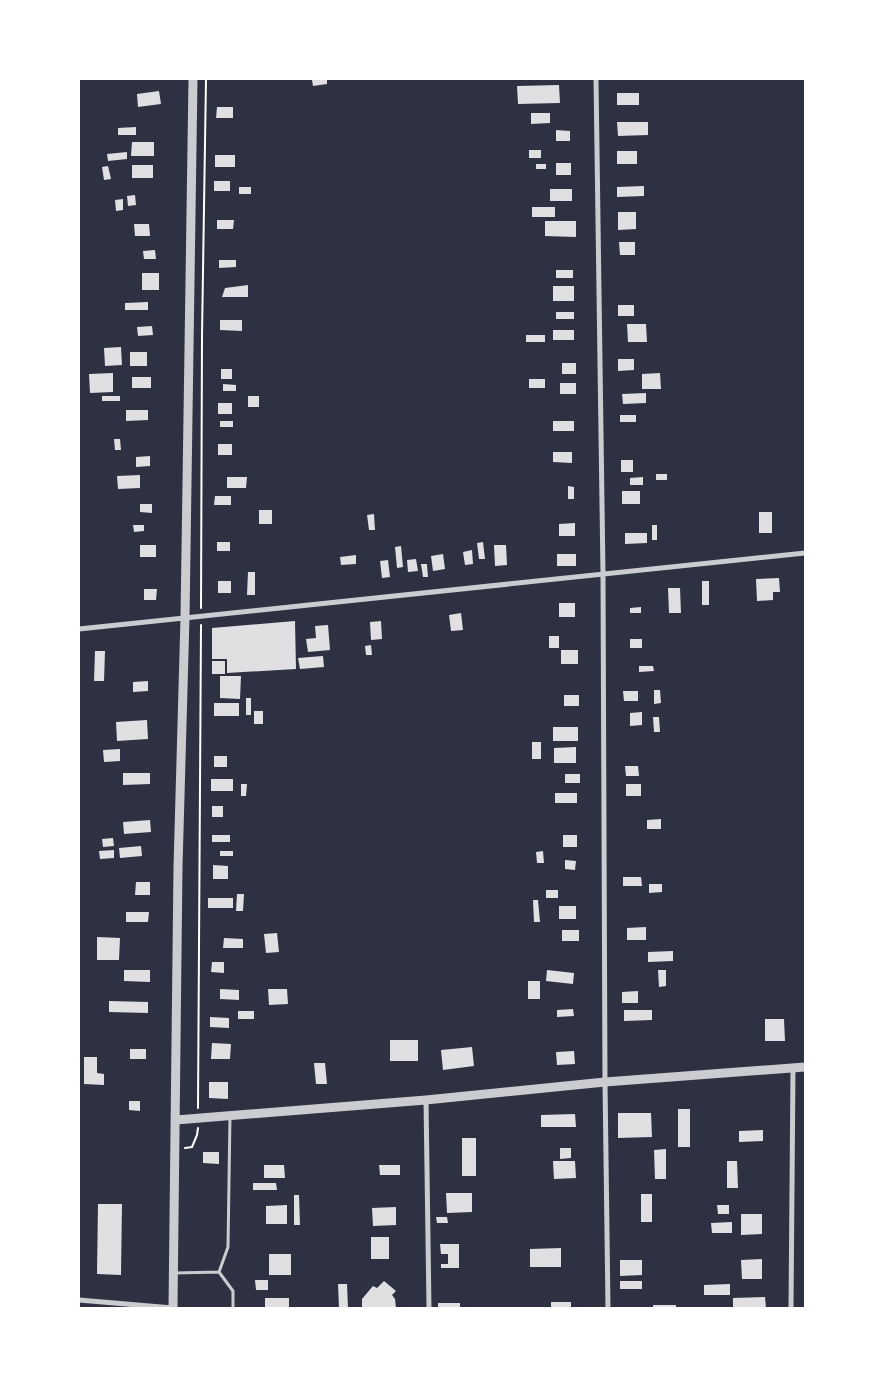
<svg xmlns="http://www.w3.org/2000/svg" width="884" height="1387" font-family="'Work Sans',sans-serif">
  <rect width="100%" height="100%" fill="#2d3142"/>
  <path fill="#e0e0e3" d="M327,79V84L313,86L312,80Z
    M559,85L560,103L518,104L517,86Z
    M159,91L161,104L138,107L137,94Z
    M617,93H639V105H617Z
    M217,107H233V118H216Z
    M531,113H550V123L531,124Z
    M617,122H648V135L618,136Z
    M136,127V135H118V128Z
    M556,130L570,131V141H556Z
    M132,142H154V156H131Z
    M529,150H541V158H529Z
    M617,151H637V164H617Z
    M127,152V159L108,161L107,154Z
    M215,155H235V167H215Z
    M556,163H571V175H556Z
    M536,164H546V169H536Z
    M132,165H153V178H132Z
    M108,166L111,179L104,180L102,167Z
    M214,181H230V191H214Z
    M644,186V196L617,197V187Z
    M239,187H251V194H239Z
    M550,189H572V201H550Z
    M135,195L136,205L128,206L127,196Z
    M123,199V210L116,211L115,200Z
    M532,207H555V217H532Z
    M618,212H636V229L618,230Z
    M217,220H234L233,229H217Z
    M545,221H576V237L545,236Z
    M134,224H149L150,236H135Z
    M619,242H635V255H620Z
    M155,250L156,259H144L143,251Z
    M219,260H236V267L219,268Z
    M556,270H573V278H556Z
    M142,273H159V290H142Z
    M248,285V297H222L225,288Z
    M553,286H574V301H553Z
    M148,302V310H125V303Z
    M618,305H634V316H618Z
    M556,312H574V319H556Z
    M220,320H242V331L220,330Z
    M627,324H646L647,342H628Z
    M152,326L153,335L138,336L137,327Z
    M553,330H574V340H553Z
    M526,335H545V342H526Z
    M121,347L122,365L105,366L104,348Z
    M130,352H147V366H130Z
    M618,359H634V370L618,371Z
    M562,363H576V374H562Z
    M221,369H232V379H221Z
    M113,373V392L90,393L89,374Z
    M660,373L661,389H642V374Z
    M132,377H151V388H132Z
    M529,379H545V388H529Z
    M560,383H576V394H560Z
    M223,384L236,385V391H223Z
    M646,393V403L623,404L622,394Z
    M102,396H120V401H102Z
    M248,396H259V407H248Z
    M218,403H232V414H218Z
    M126,410H148V420L126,421Z
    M620,415H636V422H620Z
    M220,421H233V427H220Z
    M553,421H574V431H553Z
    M114,439H120L121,450H115Z
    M218,444H232V455H218Z
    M553,452H572V463L553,462Z
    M150,456V466L136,467V457Z
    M621,460H633V472H621Z
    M656,474H667V480H656Z
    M140,475V488L118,489L117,476Z
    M227,477H247L246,488H227Z
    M643,477V485H630V478Z
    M568,486L574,487V499H568Z
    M622,491H640V504H622Z
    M215,496H231V505H214Z
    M140,504H152V513L140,512Z
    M259,510H272V524H259Z
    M759,512H772V533H759Z
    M374,514L375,530H369L367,515Z
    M575,523V536H559V524Z
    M133,525H144V531L134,532Z
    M652,525H657V540H652Z
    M625,533H647V543L625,544Z
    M217,542H230V551H217Z
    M483,542L485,559H479L477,543Z
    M140,545H156V557H140Z
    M494,545H506L507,565L495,566Z
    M401,546L403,567L397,568L395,547Z
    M472,550L473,564L465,565L463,552Z
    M443,554L445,569L433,571L431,556Z
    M557,554H576V566H557Z
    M356,555V564L341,565L340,557Z
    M416,559L418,571L408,572L407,560Z
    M388,560L390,577L382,578L380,561Z
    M421,564H427L428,577H423Z
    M248,572H255V595H247Z
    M779,578L780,592H773V600L757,601L756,579Z
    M218,581H231V593H218Z
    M702,581H709V605H702Z
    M668,588H680L681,613H669Z
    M144,589H157L156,600H144Z
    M559,603H575V617H559Z
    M641,607V613H630V608Z
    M461,613L463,630L451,631L449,615Z
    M295,621L296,669L227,673V659H212V628Z
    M381,621L382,639L371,640L370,622Z
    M328,625L330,650L308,652L306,639L316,638L315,626Z
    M549,636H559V648H549Z
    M630,639H642V648H630Z
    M371,645L372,655H366L365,646Z
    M561,650H578V664H561Z
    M95,651H105L104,681H94Z
    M323,656L324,667L300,669L298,658Z
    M212,661H225V674H212Z
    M639,666H653L654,671L639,672Z
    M220,676H241L240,699L220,698Z
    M148,681V691L133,692V682Z
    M654,690H660L661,703L654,704Z
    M623,691H638V701H624Z
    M564,695H579V706H564Z
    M246,698H251V715H246Z
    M214,703H239V716H214Z
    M254,711H263V724H254Z
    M642,712V725L630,726V713Z
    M653,717H659L660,732H654Z
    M147,720L148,739L117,741L116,722Z
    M553,727H578V741H553Z
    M532,742H541V759H532Z
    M576,747V763H554V748Z
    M120,749V761L104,762L103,750Z
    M214,756H227V767H214Z
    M625,766H638L639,776H626Z
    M123,773H150V784L123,785Z
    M565,774H580V783H565Z
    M211,779H233V791H211Z
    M241,784H247L246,796H241Z
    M626,784H641V796H626Z
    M555,793H577V803H555Z
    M212,806H223V817H212Z
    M661,819V829H647V820Z
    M150,820L151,832L124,834L123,822Z
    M212,835H230V842H212Z
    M563,835H577V847H563Z
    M113,838L114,846L103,847L102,839Z
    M141,846L142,856L120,858L119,848Z
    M114,850V858L100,859L99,851Z
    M220,851H233V856H220Z
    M543,851L544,863H537L536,852Z
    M565,860L576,861L575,870L565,869Z
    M213,865L228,866V879H213Z
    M623,877H641L642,886H623Z
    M136,882H150V895H135Z
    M649,884H662V892L649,893Z
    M546,890H558V898H546Z
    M237,894H244L243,911H236Z
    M208,898H233V908H208Z
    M533,900H538L540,922H534Z
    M559,906H576V919H559Z
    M126,912H149L148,922H126Z
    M646,927V940H627V928Z
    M562,930H579V941H562Z
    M277,933L279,952L266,953L264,934Z
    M97,937L120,938L119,960H97Z
    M224,938L243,939V948H223Z
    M673,951V961L648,962V952Z
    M212,962H224V973L211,972Z
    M124,970H150V982L124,981Z
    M547,970L574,973L573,984L546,981Z
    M658,970H666V986L659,987Z
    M528,981H540V999H528Z
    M220,989L239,990V1000L220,999Z
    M268,989H287L288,1004L269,1005Z
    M638,991V1003H622V992Z
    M109,1001L148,1002V1013L109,1012Z
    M573,1009L574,1016L557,1017V1010Z
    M624,1010H652V1020L624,1021Z
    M238,1011H254V1019H238Z
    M210,1017L229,1018V1028L210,1027Z
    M765,1019H784L785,1041H765Z
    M390,1040H418V1061H390Z
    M212,1043L231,1044L230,1059H211Z
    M472,1047L474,1066L443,1070L441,1050Z
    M130,1049H146V1059H130Z
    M574,1051L575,1064L557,1065L556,1052Z
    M84,1057H97V1073L104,1074V1085L84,1084Z
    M314,1063H325L327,1084H316Z
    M209,1082H228V1099L209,1098Z
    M129,1101H140V1111L129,1110Z
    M678,1109H690V1147H678Z
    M618,1113H651L652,1137L618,1138Z
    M575,1114L576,1127H541V1115Z
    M763,1130V1141L739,1142V1131Z
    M462,1138H476V1176H462Z
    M560,1148H571V1158L560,1159Z
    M666,1149V1179H655L654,1150Z
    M203,1152H219V1164L203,1163Z
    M553,1161H575L576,1178L554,1179Z
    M727,1161H737L738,1188H727Z
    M264,1165H284L285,1178H264Z
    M379,1165H400V1175H380Z
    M253,1183H276L277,1190H253Z
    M446,1193H472V1212L447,1213Z
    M641,1194H652V1222H641Z
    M294,1195H299L300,1225H294Z
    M98,1204H122L121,1275L97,1274Z
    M287,1205V1224H266V1206Z
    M717,1205H729V1214H718Z
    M396,1207V1225L373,1226L372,1208Z
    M741,1214H762V1234L741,1235Z
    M436,1217H447L448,1223H437Z
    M732,1222V1233H712L711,1223Z
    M371,1237H389V1259H371Z
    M440,1244H459V1268H441V1264H448V1254H441Z
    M561,1248V1267H530V1249Z
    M269,1254H291V1275H269Z
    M762,1259V1279H742L741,1260Z
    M620,1260H642V1275L620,1276Z
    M255,1280H268V1290H256Z
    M384,1281L396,1291L392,1295L395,1299L396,1308H362V1299L373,1286L377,1288Z
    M620,1281H642V1289H620Z
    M338,1284H347L348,1308H339Z
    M730,1284V1295H704V1285Z
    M765,1297L766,1308H733V1298Z
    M265,1298H289V1308H265Z
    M551,1302H571V1308H551Z
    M438,1303H460V1308H438Z
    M653,1305H676V1308H653Z"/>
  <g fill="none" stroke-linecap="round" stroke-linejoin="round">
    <path stroke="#fff" stroke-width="2" d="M201,608L202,336L206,79
      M198,1108L201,625
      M185,1148L192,1147L197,1135L198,1128"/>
    <path stroke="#caccd0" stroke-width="3" d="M230,1116L228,1247L219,1272L233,1291V1308
      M175,1273L219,1272"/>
    <path stroke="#caccd0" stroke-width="5" d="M596,79L603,574L605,1082L608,1308
      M79,629L805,553
      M426,1100L429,1308
      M79,1300L173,1308
      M791,1308L793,1068"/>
    <path stroke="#caccd0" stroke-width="9" d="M176,1120L426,1100L605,1082L805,1067
      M173,1308L178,867L185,618L193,79"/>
  </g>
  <rect width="884" height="1387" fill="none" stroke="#ffffff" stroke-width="160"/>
</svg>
